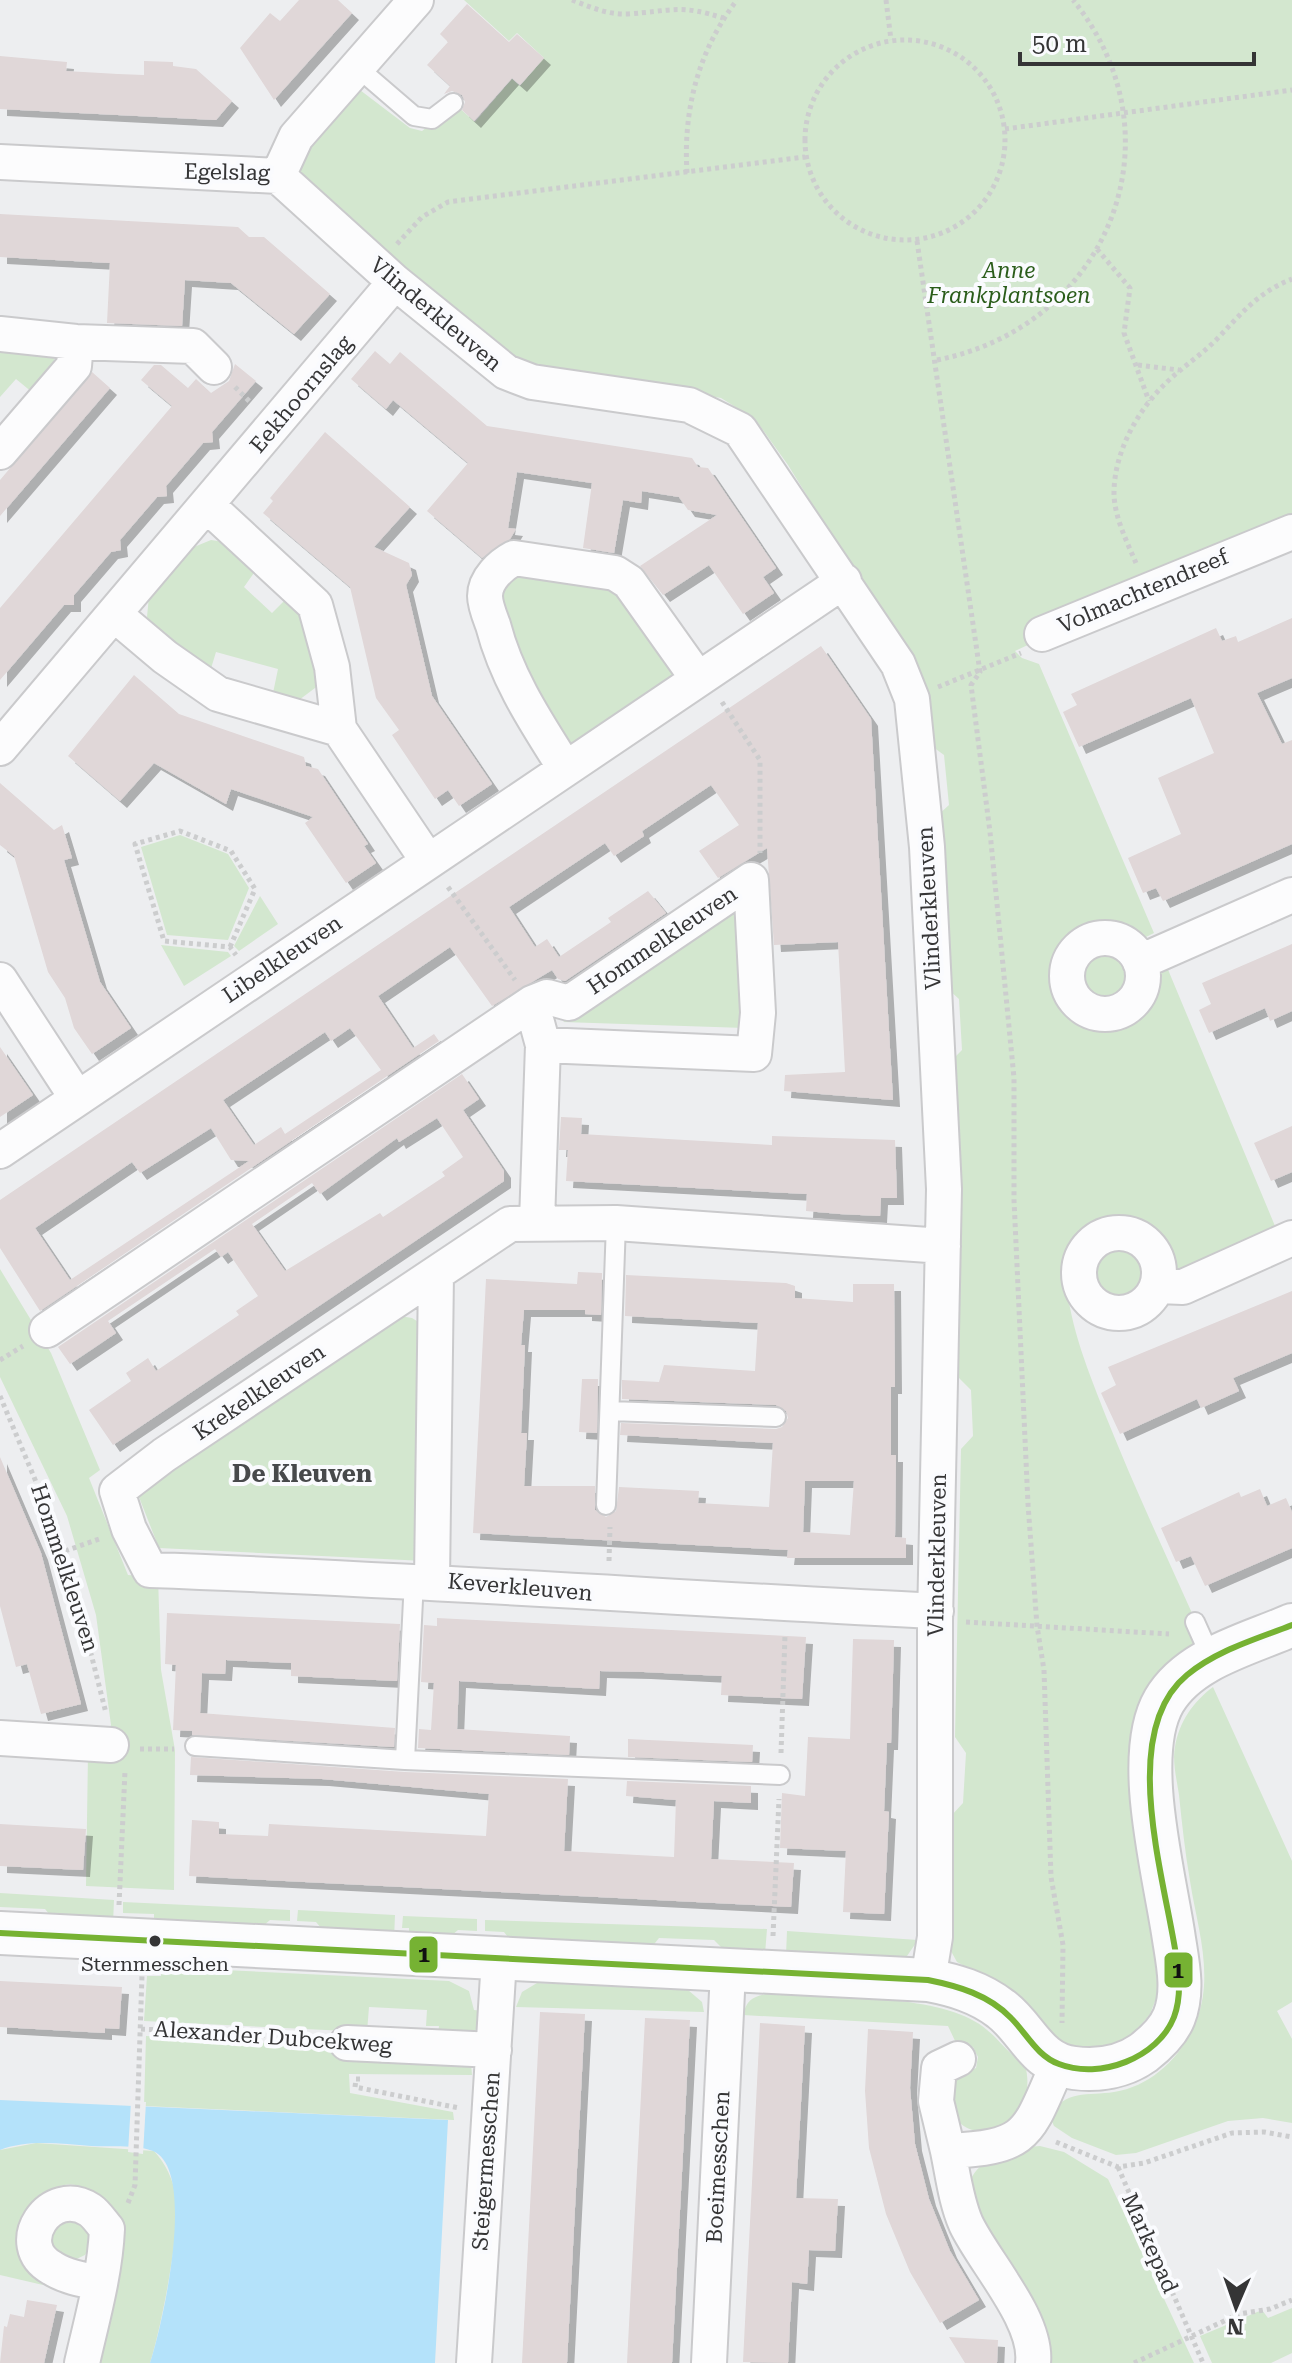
<svg xmlns="http://www.w3.org/2000/svg" width="1292" height="2363" font-family="'Roboto Serif',serif">
  <defs>
    <filter id="shadow"><feDropShadow dx="7" dy="7" stdDeviation="0" flood-color="#0004"/></filter>
  </defs>
  <rect width="100%" height="100%" fill="#edeef0"/>
  <path fill="#d3e7cf" d="M464,0H1292V522L1015,651L1022,658L1039,664L1154,933L1136,942C1081,889 1015,983 1079,1017C1094,1024 1113,1024 1127,1015C1145,1004 1141,988 1150,973C1153,969 1160,964 1164,960L1275,1226L1177,1270C1167,1252 1157,1233 1138,1224C1100,1206 1064,1240 1066,1279C1070,1328 1089,1373 1107,1419C1137,1494 1172,1568 1205,1642L1166,1667L1147,1865L1158,1994L1150,2014L1129,2040L1112,2047L1078,2049L1059,2041L985,1977L957,1962L946,1942L951,1816L963,1803L966,1753L955,1737L961,1449L973,1436L971,1390L959,1378L952,1060L962,1050L959,999L948,989L938,815L949,805L944,755L933,747L925,686L788,465L755,419L721,398L529,365L506,354L300,176V160L356,87L410,128L422,131L456,105L475,122L512,79L520,86L544,58L517,33L509,41Z
    M0,348L50,353L56,362L33,393L16,379L0,397Z
    M211,540L224,542L256,570L244,587L272,613L287,598L306,617L319,685L299,700L273,693L278,669L216,652L209,675L154,628L147,617L149,596L194,547Z
    M510,573L612,585L679,671L568,746L519,673L497,591Z
    M180,835L228,854L249,888L228,940L167,935L141,847Z
    M260,896L278,924L239,951L234,946Z
    M743,906L745,1028L563,1022Z
    M161,945L228,952L231,956L184,986Z
    M1076 973a28 28 0 1 1 56 0a28 28 0 1 1-56 0Z
    M1093 1271a25 25 0 1 1 50 0a25 25 0 1 1-50 0Z
    M0,1269L51,1353L100,1470L89,1478L128,1575L158,1577L161,1670L175,1750L174,1890L86,1886L88,1754L105,1740L111,1725L96,1615L67,1516L0,1377Z
    M394,1315L412,1318L428,1328L425,1561L159,1548L135,1487Z
    M1213,1687L1292,1861V2002L1277,2011L1292,2039V2123L1263,2118L1228,2121L1136,2153L1116,2155L1072,2138L1054,2126L1050,2117C1064,2089 1088,2096 1114,2092C1153,2086 1183,2055 1197,2019C1214,1974 1197,1926 1190,1881C1185,1852 1182,1824 1179,1795C1177,1781 1172,1761 1175,1747C1179,1722 1193,1702 1213,1687Z
    M0,1893L114,1900L113,1924L54,1920L45,1909L0,1907Z
    M123,1902L290,1910V1921L270,1920L256,1932L154,1922V1914L123,1913Z
    M298,1910L395,1915L394,1939L327,1935L316,1922L297,1921Z
    M403,1916L477,1919V1931L458,1930L445,1941L409,1940V1928H402Z
    M485,1920L767,1929L765,1954L726,1952L714,1940L659,1938L651,1948L514,1945L504,1932L485,1931Z
    M787,1931L918,1940L907,1956L898,1960L786,1955Z
    M162,1967L449,1981L469,1991L474,2010L483,2011L477,2029L468,2034L438,2036L439,2026H426L427,2010L369,2007L367,2032L144,2021L147,1976H161Z
    M537,1983L688,1990L702,2002L704,2012L516,2007L522,1992Z
    M766,1994C821,1997 929,1994 974,2021C995,2032 1005,2052 1025,2065C1045,2136 934,2163 952,2078L976,2068L978,2057L973,2047L957,2045L948,2026L743,2015C747,2000 752,1997 766,1994Z
    M146,2036L338,2047L471,2063L472,2075L349,2074L350,2093L453,2112L454,2120L144,2106Z
    M36,2143L154,2151C166,2164 172,2178 176,2195C182,2224 160,2333 150,2363H96C106,2329 131,2260 121,2225C119,2217 109,2206 103,2200C50,2149 0,2235 43,2285L0,2275V2150Z
    M1040,2146L1064,2152L1108,2179L1194,2363H1049L977,2211L971,2179C983,2155 1015,2148 1040,2146Z
    M75,2218C88,2230 96,2238 85,2255L68,2263L59,2261L46,2235L50,2227Z
    M1292,2308V2353L1271,2363H1212L1200,2336L1262,2310L1268,2318Z"/>
  <path fill="#b4e2fa" d="M0,2100L448,2120L435,2363H150C162,2327 198,2170 153,2151C136,2144 110,2147 91,2146C61,2144 29,2139 0,2150Z"/>
  <path fill="#edeef0" d="M131,2102H146L143,2154L128,2152Z"/>
  <path fill="#e0d7d8" fill-rule="evenodd" filter="url(#shadow)" d="M299,0H338L352,13L274,100L240,48L270,13L280,21Z
    M467,4L509,42L517,34L544,58L520,85L512,78L474,121L462,110L465,102L462,95L452,91L444,94L450,86L427,65L448,42L440,34Z
    M0,56L67,62L66,71L118,74L144,75V61L173,62V66L196,69L232,101L216,120L0,109Z
    M0,214L238,227L249,237H264L330,294L294,334L231,283L185,280L182,326L107,323L110,263L0,257Z
    M375,351L390,364L400,352L487,426L692,458L698,467L708,468L776,568L763,577L774,593L743,614L709,565L663,595L640,566L717,515L688,510L679,497L642,491L641,503L623,500L614,553L583,548L592,483L517,472L508,528L516,529L510,539L482,558L427,511L468,463L393,400L386,409L351,379Z
    M235,364L256,381L212,432L213,442L203,443L166,486L167,496L157,497L120,540L121,550L111,552L74,595V605H64L0,680V608L172,406L141,380L154,365H161L188,388L196,379L211,393L229,381Z
    M92,372L110,388L0,516V480Z
    M325,432L410,507L374,547L409,563L412,575L406,585L432,696L492,784L459,806L448,790L435,799L392,735L399,730L376,698L350,587L263,513L273,501L270,498Z
    M1292,618V678L1257,693L1282,744L1292,740V844L1163,901L1156,888L1143,893L1128,858L1181,834L1158,778L1214,753L1191,698L1079,747L1063,712L1077,705L1071,694L1216,628L1222,641L1236,636L1238,642Z
    M821,646L871,719L893,1100L784,1091L785,1075L845,1072L838,942L774,945L767,848L718,878L699,851L739,825L711,785L642,831L644,836L614,856L605,843L509,907L535,947L547,939L559,957L611,922L608,918L648,891L666,913L565,981L558,979L552,970L492,1006L450,947L378,996L413,1048L434,1034L439,1041L40,1311L0,1248V1200ZM350,1028L381,1070L285,1134L281,1127L254,1145L223,1100L325,1032L331,1041ZM211,1128L231,1160L249,1161L70,1280L35,1228L132,1162L140,1173Z
    M134,675L179,714L304,757L306,766L318,769L368,844L364,846L376,863L346,883L305,823L313,817L231,789L226,804L154,763L120,801L68,756Z
    M0,783L54,830L62,825L72,858L64,860L100,982L131,1028L92,1054L74,1028L65,998L48,972L14,856L0,845Z
    M1292,944V1011L1270,1021L1265,1008L1209,1033L1199,1010L1211,1004L1202,983Z
    M0,1047L33,1095L0,1117Z
    M462,1074L479,1099L463,1110L504,1171V1181L113,1445L89,1410L131,1381L126,1373L148,1358L156,1371L239,1315L236,1311L258,1296L228,1252L221,1257L215,1249L108,1321L116,1333L70,1364L58,1347ZM437,1118L463,1157L442,1172L445,1176L383,1217L380,1213L285,1271L252,1224L312,1183L320,1194L397,1138L399,1142Z
    M561,1117L582,1118L581,1134L772,1145V1136L895,1140L897,1198H881L880,1216L840,1214L806,1211L807,1194L566,1181L568,1150H559Z
    M1292,1126V1172L1271,1181L1254,1143Z
    M578,1272L602,1273L601,1315L585,1314V1310H524L521,1345H525L521,1433H527L524,1486H595V1510L606,1517L616,1511L619,1487L699,1491L698,1503L769,1507L773,1443L620,1435L621,1423L776,1429L782,1427L788,1418L786,1411L776,1405L622,1399V1380L659,1382L664,1365L755,1371L758,1323L625,1316L626,1275L786,1283L795,1286V1298L853,1302V1284H894L895,1387H891V1455H896L895,1537L906,1538V1558H787L788,1550L473,1533L486,1279L577,1284ZM805,1481H854L850,1535L803,1532Z
    M1292,1291V1353L1233,1378L1239,1391L1201,1408L1197,1399L1120,1434L1101,1393L1116,1385L1108,1367Z
    M582,1379H598L597,1433L579,1432Z
    M0,1457L41,1553L81,1704L41,1714L27,1664L16,1667L0,1606Z
    M1260,1489L1267,1506L1286,1498L1292,1512V1548L1205,1586L1191,1556L1176,1562L1161,1528L1239,1492L1241,1497Z
    M167,1613L400,1624L397,1681L291,1676V1663L226,1660L225,1674L202,1673L200,1713L395,1728L394,1747L192,1735V1731L173,1730L176,1665L165,1664Z
    M437,1618L806,1637L802,1699L721,1695L722,1676L644,1672L600,1671L599,1689L459,1681L457,1729L570,1736L569,1755L418,1748L419,1729L431,1730L434,1683L421,1682L424,1625L437,1626Z
    M853,1639L894,1640L891,1743H887L884,1811L889,1812L884,1914L843,1912L846,1851L780,1848L782,1793L805,1796L808,1737L850,1739Z
    M628,1739L753,1745L752,1762L628,1757Z
    M191,1757L405,1772L568,1779L564,1851L674,1857L676,1800L626,1796L627,1781L751,1786V1803L714,1801L711,1859L794,1863L791,1907L189,1876L192,1820L219,1822V1834L268,1836L269,1824L486,1836L489,1794L322,1779L190,1775Z
    M0,1824L86,1829L83,1870L0,1866Z
    M0,1981L122,1987L119,2029L105,2028V2033L0,2027Z
    M540,2012L585,2014L567,2363H522Z
    M645,2018L690,2020L672,2363H627Z
    M760,2023L805,2026L796,2198L838,2199L835,2251L809,2250L807,2284L792,2282L788,2363L743,2362Z
    M868,2029L913,2032L910,2088L915,2144L929,2199L950,2251L979,2300L940,2323L910,2272L886,2214L869,2148L865,2091Z
    M27,2300L57,2305L44,2363H0L4,2326L7,2327L10,2314L24,2317Z
    M949,2337L998,2340L997,2363H965Z"/>
  <g fill="none" stroke-linecap="round" stroke-linejoin="round">
    <defs>
      <path id="service" d="M357,67L414,116L432,119L453,103
        M610,1411L776,1417
        M606,1505L616,1223
        M1195,1622L1212,1660
        M195,1746L405,1760L780,1775
        M405,1760L414,1580"/>
      <path id="minor" d="M0,162L278,176L296,137L416,0
        M278,176L395,282L506,372L532,382L689,405L740,430L898,664L912,699L927,847L944,1189L935,1621V1937L928,1980
        M0,334L76,342L193,346L214,367
        M0,452L74,366L76,342
        M208,506L315,605L332,667L339,729L428,861
        M114,614L165,657L218,694L339,729
        M1042,634L1292,532
        M0,748L395,282
        M565,768C536,722 507,679 493,625C490,617 485,605 485,596C485,579 501,565 514,558L615,573L629,582L698,679
        M1067 976a38 38 0 1 1 76 0a38 38 0 1 1-76 0Z
        M1140,962L1292,895
        M0,980L77,1098
        M537,1023L543,1045L537,1222
        M0,1151L844,581
        M1079 1273a40 40 0 1 1 80 0a40 40 0 1 1-80 0Z
        M1158,1286L1183,1287L1292,1238
        M47,1330L532,1003L547,997L569,1003L751,880L758,1013L754,1054L543,1045
        M432,1580L436,1274
        M936,1611C674,1598 412,1579 150,1570L129,1529L117,1491L164,1455L510,1224L616,1223L943,1246
        M0,1738L111,1745
        M347,2043L494,2050
        M948,2151L936,2101L939,2068L958,2059
        M82,2363C92,2319 105,2274 107,2229C102,2223 96,2214 90,2210C50,2184 10,2245 52,2268C66,2277 84,2280 100,2283
        M474,2363L499,1959
        M709,2363L728,1971
        M1033,2363C1038,2320 984,2262 966,2224C956,2201 953,2175 948,2151C1030,2147 1027,2134 1058,2064"/>
      <path id="tertiary" d="M0,1933L928,1980C954,1985 979,1992 1001,2009C1027,2028 1036,2064 1074,2068C1098,2071 1123,2067 1143,2053C1156,2043 1168,2032 1174,2017C1184,1992 1178,1964 1174,1939C1165,1876 1132,1756 1164,1701C1189,1658 1249,1644 1292,1625"/>
    </defs>
    <use href="#service" stroke="#cacacc" stroke-width="22"/>
    <use href="#minor" stroke="#cacacc" stroke-width="38"/>
    <use href="#tertiary" stroke="#cacacc" stroke-width="46"/>
    <path stroke="#cccdce" stroke-width="5" stroke-dasharray="4 4" stroke-linecap="butt" d="M572,0C590,7 608,15 628,14C671,11 680,4 723,18
      M886,0L891,40
      M805 140a100 100 0 1 1 200 0a100 100 0 1 1-200 0Z
      M1005,129L1292,90
      M687,173C683,110 698,51 737,0
      M917,241L980,672L971,685L990,832L1014,1078V1200L1028,1504L1037,1626L1044,1670L1051,1877L1063,1945L1062,2023
      M397,244L422,217L448,202L805,157
      M1097,249L1130,288L1124,333L1149,401
      M937,360C1107,327 1185,138 1073,0
      M1138,365L1179,370
      M235,387L251,403
      M1136,563C1127,542 1114,516 1114,493C1114,453 1137,411 1165,384C1181,368 1200,356 1216,340C1240,315 1258,292 1292,279
      M938,687L1021,653
      M722,702L760,760V853
      M448,887L515,980
      M230,947L255,889L231,851L180,831L135,844L164,941L230,947L236,955
      M0,1360L23,1346
      M0,1396L65,1551L106,1713
      M65,1551L102,1538
      M609,1561L610,1527
      M966,1622L1169,1634
      M140,1749H174
      M781,1753L785,1635
      M119,1905L125,1771
      M773,1936L779,1799
      M141,2029L316,2038
      M360,2079H356L355,2087L459,2108
      M1056,2142L1118,2167L1144,2163L1232,2133L1264,2132L1292,2137
      M1118,2167L1203,2363
      M128,2203L135,2185L142,1975
      M1134,2363L1239,2314L1270,2309L1292,2300"/>
    <use href="#service" stroke="#fcfcfd" stroke-width="18"/>
    <use href="#minor" stroke="#fcfcfd" stroke-width="34"/>
    <use href="#tertiary" stroke="#fcfcfd" stroke-width="42"/>
    <defs>
      <path id="bus-1" d="M0,1933L928,1980C958,1986 989,1995 1011,2018C1027,2034 1037,2056 1059,2064C1100,2080 1158,2058 1174,2017C1180,2001 1180,1985 1178,1968C1168,1888 1115,1734 1187,1675C1217,1650 1257,1639 1292,1625"/>
    </defs>
    <use href="#bus-1" stroke="#fafbfe" stroke-width="12"/>
    <use href="#bus-1" stroke="#76b233" stroke-width="6"/>
  </g>
  <circle fill="#353536" stroke="#fafbfe" stroke-width="3" cx="155" cy="1941" r="7"/>
  <g text-anchor="middle" dominant-baseline="central" stroke-width="8" stroke-linejoin="round" paint-order="stroke">
    <g font-size="20" fill="#353536" stroke="#fafbfe">
      <text x="155" y="1964">Sternmesschen</text>
    </g>
    <g font-size="22" fill="#353536" stroke="#fafbfe">
      <text transform="translate(227 172) rotate(1)">Egelslag</text>
      <text transform="translate(436 314) rotate(40)">Vlinderkleuven</text>
      <text transform="translate(301 394) rotate(-50)">Eekhoornslag</text>
      <text transform="translate(1143 591) rotate(-23)">Volmachtendreef</text>
      <text transform="translate(929 908) rotate(-93)">Vlinderkleuven</text>
      <text transform="translate(662 940) rotate(-34)">Hommelkleuven</text>
      <text transform="translate(282 959) rotate(-34)">Libelkleuven</text>
      <text transform="translate(259 1392) rotate(-34)">Krekelkleuven</text>
      <text transform="translate(937 1555) rotate(-89)">Vlinderkleuven</text>
      <text transform="translate(65 1568) rotate(72)">Hommelkleuven</text>
      <text transform="translate(520 1587) rotate(5)">Keverkleuven</text>
      <text transform="translate(273 2037) rotate(4)">Alexander Dubcekweg</text>
      <text transform="translate(486 2161) rotate(-86)">Steigermesschen</text>
      <text transform="translate(718 2167) rotate(-87)">Boeimesschen</text>
      <text transform="translate(1150 2243) rotate(66)">Markepad</text>
    </g>
    <g font-size="22" font-style="italic" fill="#2b5d1b" stroke="#fafbfe">
      <text x="1009" y="270">Anne<tspan x="1009" dy="25">Frankplantsoen</tspan></text>
    </g>
    <g font-size="24" font-weight="bold" fill="#47494b" stroke="#fafbfe">
      <text x="302" y="1474">De Kleuven</text>
    </g>
  </g>
  <g stroke="#fafbfe" stroke-width="3">
    <rect x="408" y="1935" width="31" height="39" rx="8" fill="#76b233"/>
    <rect x="1163" y="1951" width="31" height="38" rx="8" fill="#76b233"/>
  </g>
  <g font-size="22" text-anchor="middle" font-weight="bold" fill="#111">
    <text x="424" y="1962">1</text>
    <text x="1178" y="1978">1</text>
  </g>
  <g transform="translate(1236 2307) rotate(182)" stroke="#fafbfe" stroke-width="6" paint-order="stroke">
  <path d="M0-6L14 30L0 20L-14 30Z" fill="#353536"/>
  <text y="-12" font-size="22" font-weight="bold" text-anchor="middle" fill="#353536">N</text>
  </g>
  <path d="M1020 52v12h234v-12" fill="none" stroke="#353536" stroke-width="4"/>
  <text x="1032" y="52" font-size="24" fill="#353536" stroke="#fafbfe" stroke-width="6" paint-order="stroke">50 m</text>
</svg>
